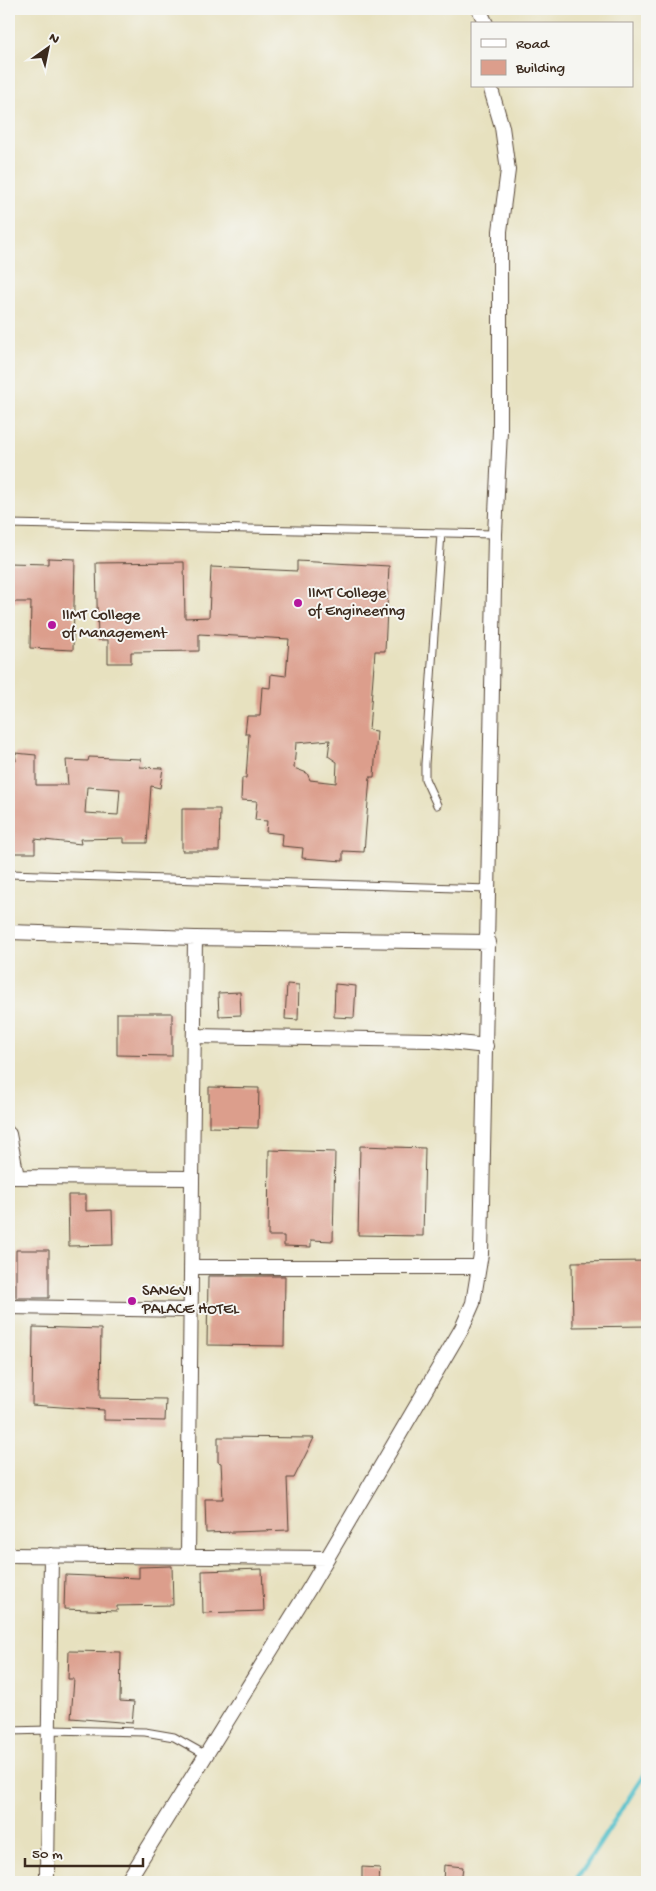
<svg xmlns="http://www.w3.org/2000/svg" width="656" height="1891" font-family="'Gochi Hand',sans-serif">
  <rect width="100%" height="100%" fill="#f6f6f2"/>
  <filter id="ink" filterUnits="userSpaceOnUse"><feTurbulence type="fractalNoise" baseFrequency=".02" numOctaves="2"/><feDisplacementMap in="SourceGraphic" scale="10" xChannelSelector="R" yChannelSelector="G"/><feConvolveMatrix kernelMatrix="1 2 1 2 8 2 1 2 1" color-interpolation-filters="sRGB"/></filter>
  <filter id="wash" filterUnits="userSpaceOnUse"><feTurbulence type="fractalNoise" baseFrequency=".0096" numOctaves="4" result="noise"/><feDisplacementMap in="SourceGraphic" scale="20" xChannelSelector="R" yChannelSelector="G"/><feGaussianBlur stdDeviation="1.12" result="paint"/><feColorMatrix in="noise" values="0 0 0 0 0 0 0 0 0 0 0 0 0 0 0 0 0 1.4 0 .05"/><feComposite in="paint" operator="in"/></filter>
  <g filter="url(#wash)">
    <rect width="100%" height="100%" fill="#e7e1bf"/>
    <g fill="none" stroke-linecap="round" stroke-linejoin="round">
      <path stroke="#51bfc9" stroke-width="5" d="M575,1882L647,1770"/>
    </g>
    <g id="blocks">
      <path fill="#dc9e8c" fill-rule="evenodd" d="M48,558L75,559L73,650L30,648L31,602H9V563L48,564Z
        M297,561L389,566L385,651H375L369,730L377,731L374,777H370L364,852L343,851V861L302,858L303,848L282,846L283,834L266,832L267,821L255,820L257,801L241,800L242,778H246L249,734H245L247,716H260L262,687L270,688L271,674L286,676L289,639L199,634V651L131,652V663H108V640H98L96,563L184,562L185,618L209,617L211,567L297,571ZM330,740L328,756L337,762L336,783L310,780L307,773L294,768L296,743Z
        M15,753L36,755V785H68L66,760L88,761L89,757L141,759L140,767L163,768L160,788L151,786L147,843H124V838L80,839L81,844L35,839V853H9V761H16ZM87,787L120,789L118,815L85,813Z
        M182,809H220L219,851H182Z
        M287,984L299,985L298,1020L285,1019Z
        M335,984L356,986L354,1018L334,1017Z
        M240,992L241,1015L219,1016L218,993Z
        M117,1013H172V1056L117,1055Z
        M209,1087L259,1088L258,1128L209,1127Z
        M360,1146L425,1148L423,1236L358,1235Z
        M269,1150L335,1152L333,1241L311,1240V1247L284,1246V1236H268Z
        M68,1195H86V1211L112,1210L113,1245L69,1246Z
        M16,1250H49V1298H16Z
        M647,1261V1326L573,1327L572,1262Z
        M208,1276H285L284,1346L207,1345Z
        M33,1327L101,1329L100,1398L166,1399L165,1421L104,1420V1410L32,1405Z
        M218,1437L314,1438L294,1478H287L289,1530L206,1533L205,1499H223L221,1463L218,1462Z
        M172,1566L173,1605L117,1606V1611L64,1609L65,1575L139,1578V1567Z
        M262,1569L264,1611L203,1613L202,1571Z
        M69,1651L121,1652L120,1701L134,1702L132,1723L71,1718L74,1679H68Z
        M444,1865L463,1867L461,1882H443Z
        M362,1867L380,1868L379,1882H362Z"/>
    </g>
  </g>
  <g filter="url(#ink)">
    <use href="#blocks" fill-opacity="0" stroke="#554536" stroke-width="1"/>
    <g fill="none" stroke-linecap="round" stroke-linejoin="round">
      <defs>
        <path id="lane" d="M9,524L495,534
          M437,805L425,779V764L441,533
          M9,874L489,889
          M9,1731L49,1730L145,1732L174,1737L206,1755"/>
        <path id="street" d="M479,9L486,24
          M9,932L195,938L489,942
          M194,1036L432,1040L486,1046
          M9,1134L17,1177
          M9,1177L191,1178
          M191,1267H479
          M9,1307L189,1310
          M9,1555L327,1558
          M188,1556C189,1350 193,1144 195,938
          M47,1875L51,1555
          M127,1882L309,1589L462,1328L473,1303L481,1254L495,534L500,431V231L508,170L502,127L490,86"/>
      </defs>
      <use href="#lane" stroke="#554536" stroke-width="9"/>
      <use href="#street" stroke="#554536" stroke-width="16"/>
      <use href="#lane" stroke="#fff" stroke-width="7"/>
      <use href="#street" stroke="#fff" stroke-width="14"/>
    </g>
  </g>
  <g fill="#b5179e" stroke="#f6f6f2" stroke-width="2">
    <circle cx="298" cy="603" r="5"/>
    <circle cx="52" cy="625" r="5"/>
    <circle cx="132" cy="1301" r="5"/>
  </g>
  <g text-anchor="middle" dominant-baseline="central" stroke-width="4" stroke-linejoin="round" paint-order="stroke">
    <g font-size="16" fill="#3b2a1e" stroke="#f6f6f2" text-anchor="start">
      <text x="308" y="594">IIMT College<tspan x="308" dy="18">of Engineering</tspan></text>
      <text x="62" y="616">IIMT College<tspan x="62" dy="18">of Management</tspan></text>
      <text x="142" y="1292">SANGVI<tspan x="142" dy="18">PALACE HOTEL</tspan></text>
    </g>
  </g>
  <rect width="656" height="1891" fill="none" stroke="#f6f6f2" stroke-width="30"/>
  <rect x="471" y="22" width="162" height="65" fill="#f6f6f2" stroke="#aba49d"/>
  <rect x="481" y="39" width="25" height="8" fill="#ffffff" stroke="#aba49d"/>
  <text x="516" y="48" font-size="15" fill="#3b2a1e">Road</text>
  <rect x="481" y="60" width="25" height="15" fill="#dc9e8c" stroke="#aba49d"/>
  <text x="516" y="72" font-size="15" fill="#3b2a1e">Building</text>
  <g transform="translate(48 48) rotate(33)" stroke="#f6f6f2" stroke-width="4" paint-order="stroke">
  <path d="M0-4L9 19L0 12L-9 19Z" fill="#3b2a1e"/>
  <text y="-8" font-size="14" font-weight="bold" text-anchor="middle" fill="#3b2a1e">N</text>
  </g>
  <path d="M25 1858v8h118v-8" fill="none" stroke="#3b2a1e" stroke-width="2.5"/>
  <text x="32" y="1858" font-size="15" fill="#3b2a1e" stroke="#f6f6f2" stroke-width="4" paint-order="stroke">50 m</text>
</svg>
